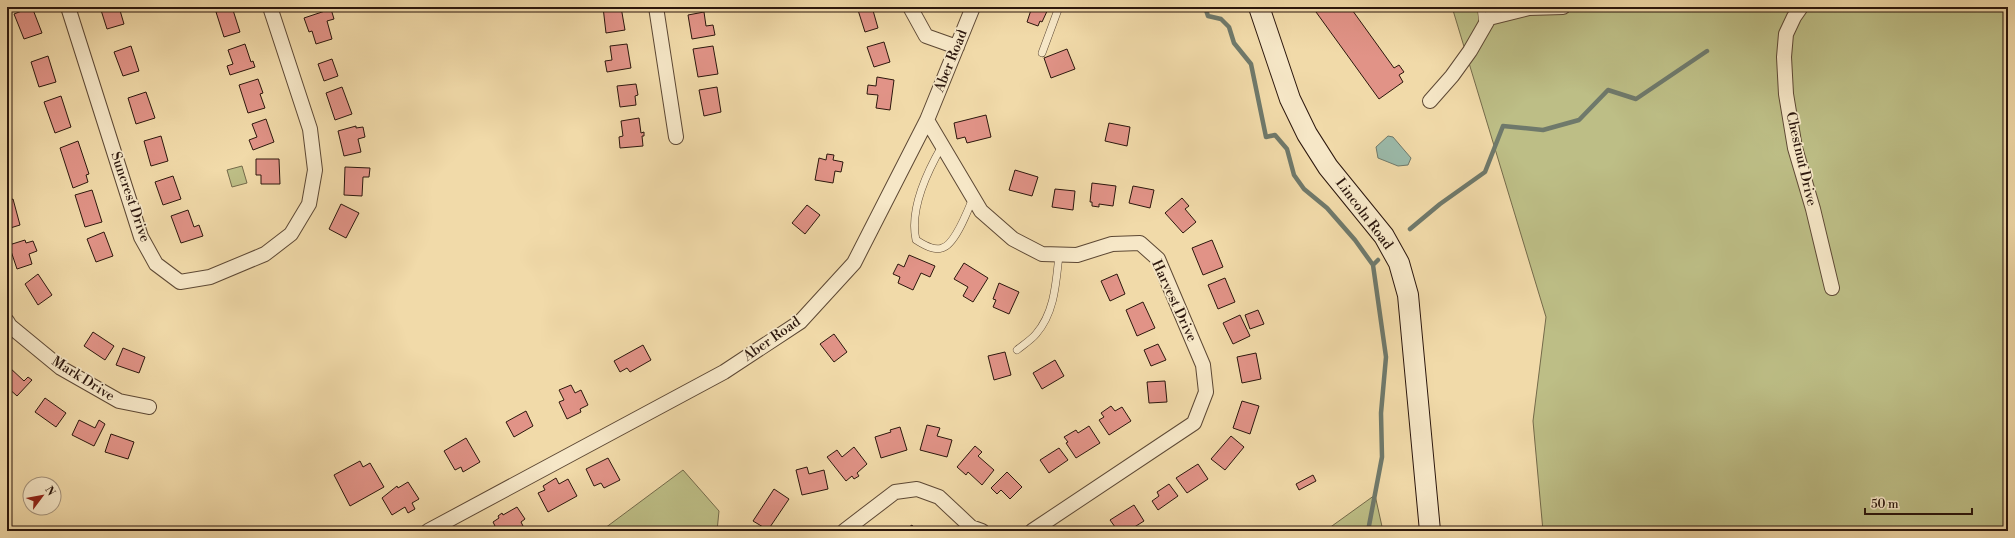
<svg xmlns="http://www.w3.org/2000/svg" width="2015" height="538" font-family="'Libre Bodoni',serif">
  <rect width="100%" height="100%" fill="#f1daa9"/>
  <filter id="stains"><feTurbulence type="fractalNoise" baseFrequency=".005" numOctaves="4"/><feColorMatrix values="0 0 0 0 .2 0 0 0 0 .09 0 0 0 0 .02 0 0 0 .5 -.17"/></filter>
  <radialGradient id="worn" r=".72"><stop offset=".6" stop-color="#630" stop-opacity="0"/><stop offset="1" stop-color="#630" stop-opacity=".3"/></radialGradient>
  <path fill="#bdbe86" stroke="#746a4a" d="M1452,7H2008V531H1543L1533,421L1546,317Z
    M242,166L247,183L232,187L227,170Z
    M683,470L719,511L717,531H601Z
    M1375,495L1383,531H1325Z"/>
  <path fill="#9bbaaa" stroke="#6f796b" d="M1388,136L1393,137L1411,158L1408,165L1398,166L1378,158L1376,147Z"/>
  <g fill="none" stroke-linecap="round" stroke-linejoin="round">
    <path stroke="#6f796b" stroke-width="4.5" d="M1205,7L1208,16L1221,19L1229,27L1234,43L1251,64L1266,137L1275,135L1287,149L1294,175L1304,189L1327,208L1355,240L1373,265
      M1410,229L1440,204L1485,172L1503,126L1543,130L1579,120L1608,90L1636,99L1707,51
      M1368,531L1382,457L1381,413L1386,357L1373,265L1378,260"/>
  </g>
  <path fill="#e19387" stroke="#2c170d" d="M32,7L42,33L24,39L14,14Z
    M100,7H119L124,24L107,29Z
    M232,7L240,32L224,37L216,12Z
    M603,7H621L625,30L606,33Z
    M857,7H872L878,28L865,32Z
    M1032,7H1049L1042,22L1040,21L1038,26L1027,22Z
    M1323,7H1350L1394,68L1399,65L1404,72L1399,75L1403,82L1379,99L1316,12Z
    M331,9L334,19L327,21L332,39L316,44L312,31L309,32L304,18Z
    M704,12L706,26L713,25L715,35L692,39L688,15Z
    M884,42L890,62L874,67L867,47Z
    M245,44L251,62L253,61L255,67L230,75L227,66L233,64L228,50Z
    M627,44L631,68L607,72L605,61L612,60L610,46Z
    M131,46L139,71L123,76L114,52Z
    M713,46L718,74L698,77L693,49Z
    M1067,49L1075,69L1051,78L1044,58Z
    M48,56L56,82L39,87L31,62Z
    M332,59L338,76L324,81L318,64Z
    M877,77L894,80L890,110L876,108L878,95L867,94L868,85L876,86Z
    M258,79L263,93L260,94L265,108L248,113L239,85Z
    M636,84L638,95L635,96L636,105L620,107L617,86Z
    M342,87L352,114L335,120L326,93Z
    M717,87L721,112L704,116L699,90Z
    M146,92L155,118L136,124L128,98Z
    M61,96L71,127L55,133L44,102Z
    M986,115L991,137L967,143L965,137L957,139L954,123Z
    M639,118L641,133L644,132V136H642L643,146L620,148L619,137L623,136L621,121Z
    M266,119L274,142L253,150L249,140L257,137L252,124Z
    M1109,123L1130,127L1127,146L1105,141Z
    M356,126V128L363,127L365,137L358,139L361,152L344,156L338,131Z
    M161,136L168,161L151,166L144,141Z
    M78,141L89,174L86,175L88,182L73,188L60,148Z
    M827,154L834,155L833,160L843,162L841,172L835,171L833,183L815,180L819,158L826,160Z
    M256,159H279L280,184H261V175H256Z
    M345,167L370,168L369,177H363L362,196L344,195Z
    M1015,170L1038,177L1032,196L1009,190Z
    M173,176L181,199L163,205L155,182Z
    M1092,183L1116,186L1113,206L1099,204V207L1092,206V202H1090Z
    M1133,186L1154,190L1150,208L1129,203Z
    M1055,189L1075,191L1073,210L1052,207Z
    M92,190L102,222L85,227L75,195Z
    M1182,198L1189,206L1185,209L1196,222L1183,233L1165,213Z
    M13,199L20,225L7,229V201Z
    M341,204L359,213L346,238L329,229Z
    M807,205L820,215L805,234L792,223Z
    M188,210L194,227L199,225L203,236L181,243L171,216Z
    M104,232L113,256L96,262L87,239Z
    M25,240L26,243L33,241L37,251L29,254L32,264L17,269L9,245Z
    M1212,240L1223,267L1203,275L1192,248Z
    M909,255L935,266L930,277L921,273L913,290L898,283L900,277L893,274L898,264L904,267Z
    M964,263L988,278L973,302L963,296L968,287L954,279Z
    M38,274L52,295L38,305L25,284Z
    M1117,274L1125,294L1110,301L1101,281Z
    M1225,278L1235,302L1218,309L1208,285Z
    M999,283L1019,292L1009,314L993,307L996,300L993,299Z
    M1143,302L1155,328L1137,336L1126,310Z
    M1258,310L1264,324L1250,329L1245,315Z
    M1240,315L1250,336L1233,344L1223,323Z
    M93,332L114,346L105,360L84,346Z
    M834,334L847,352L834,362L820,344Z
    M1158,344L1166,360L1151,366L1144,350Z
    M643,345L651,360L630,372L627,368L620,372L614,361Z
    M123,348L145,357L139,373L116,365Z
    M1005,352L1011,375L994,380L988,356Z
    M1256,353L1261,379L1242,383L1237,357Z
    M1055,360L1064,376L1042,389L1033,373Z
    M9,367L24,381L28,377L32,380L17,396L7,387V369Z
    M1165,381L1167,402L1149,403L1147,382Z
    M571,385L575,393L581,390L588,405L580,409L581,412L567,419L559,402L564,400L559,390Z
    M45,398L66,413L56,427L35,412Z
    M1242,401L1259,406L1250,434L1233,428Z
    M1111,406L1115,411L1122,407L1131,421L1109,435L1099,420L1104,417L1101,413Z
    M526,411L533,426L514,437L506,422Z
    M79,420L95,428L99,420L105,424L94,446L72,435Z
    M927,425L940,428L937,436L952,440L947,457L920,450Z
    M1089,426L1100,443L1076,458L1066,443L1068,442L1064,437L1076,430L1078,433Z
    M900,427L907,450L881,458L875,437L891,432L890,430Z
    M111,434L134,442L128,459L105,452Z
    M1231,436L1244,447L1225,470L1211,459Z
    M466,438L480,462L463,472L461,467L455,470L444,451Z
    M975,446L982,452L978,456L994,470L982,485L968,472L966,475L957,467Z
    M854,447L867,464L857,473L859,476L854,479L852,476L846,481L827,457L837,450L842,457Z
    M1059,448L1068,460L1049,473L1040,460Z
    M608,458L620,480L604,488L601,483L594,486L586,469Z
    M360,461L363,467L370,463L384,487L350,506L334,475Z
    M1198,464L1208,479L1187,493L1176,478Z
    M807,467L809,474L824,470L828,489L802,495L796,470Z
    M1007,472L1022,487L1010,499L1001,490L997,494L991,488Z
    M1313,475L1316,481L1299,490L1296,484Z
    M556,478L559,484L568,479L577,496L548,512L538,493L545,490L543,486Z
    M408,482L419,499L412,503L415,509L408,513L405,507L392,515L382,498L397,486L398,488Z
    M1169,484L1178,496L1158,510L1152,501L1159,496L1157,492Z
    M774,489L789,499L768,530L753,521Z
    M1134,505L1144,521L1128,531H1118L1110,520Z
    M517,507L525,519L521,522L523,526L516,531H496L497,530L493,522L499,518L498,516L502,513L503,515Z
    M912,525L916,531H903Z"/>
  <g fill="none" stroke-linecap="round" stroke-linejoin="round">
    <defs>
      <path id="lane" d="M1481,7L1483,25
        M1042,53L1059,7
        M942,146C927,172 909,209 916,240C923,244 933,251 942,248C955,245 968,210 973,198
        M1017,350C1023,345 1031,340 1036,334C1055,312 1056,282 1059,255"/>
      <path id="street" d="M68,7L141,237L156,264L180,282L210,277L265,254L291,234L309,204L315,170L310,129L270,7
        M656,7L676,137
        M910,7L926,36L957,47
        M1801,7L1794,17L1786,34L1784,57L1786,94L1795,148L1813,209L1832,288
        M1430,101L1452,76L1470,51L1489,18L1529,8L1563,7
        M927,120L981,211L1013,239L1042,254L1077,255L1112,244L1140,243L1158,259L1203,365L1206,392L1194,423L1032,531
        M7,321L10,326L61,368L119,401L149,407
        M428,531L724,372L800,322L854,263L927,120L973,7
        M844,531L895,492L917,489L939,497L971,527L982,531"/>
      <path id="secondary" d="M1259,7L1290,99L1307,134L1328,167L1384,236L1399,263L1408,295L1430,531"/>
    </defs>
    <use href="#lane" stroke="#5d4834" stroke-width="8"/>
    <use href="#street" stroke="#5d4834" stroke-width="16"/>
    <use href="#secondary" stroke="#2c170d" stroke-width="22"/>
    <use href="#lane" stroke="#f6e7c7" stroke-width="7"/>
    <use href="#street" stroke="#f6e7c7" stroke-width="14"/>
    <use href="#secondary" stroke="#f6e7c7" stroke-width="20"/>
  </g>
  <g text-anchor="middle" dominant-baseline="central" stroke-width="3.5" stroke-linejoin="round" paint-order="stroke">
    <g font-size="14" fill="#2c170d" stroke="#f6e7c7">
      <text transform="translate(951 61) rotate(-68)">Aber Road</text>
      <text transform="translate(1801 159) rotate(77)">Chestnut Drive</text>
      <text transform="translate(130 197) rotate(71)">Suncrest Drive</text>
      <text transform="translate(1364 214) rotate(53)">Lincoln Road</text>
      <text transform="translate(1174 301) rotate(65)">Harvest Drive</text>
      <text transform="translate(772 339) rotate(-35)">Aber Road</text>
      <text transform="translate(83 379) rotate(32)">Mark Drive</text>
    </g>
  </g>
  <rect width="2015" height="538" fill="none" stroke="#f1daa9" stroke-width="24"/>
  <rect x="8" y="8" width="1999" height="522" fill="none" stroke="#2c170d" stroke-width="2"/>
  <rect x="12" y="12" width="1991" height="514" fill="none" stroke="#2c170d"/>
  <g transform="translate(42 496) rotate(58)"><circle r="19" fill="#f6e7c7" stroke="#a5947d"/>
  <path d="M0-3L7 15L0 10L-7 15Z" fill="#8f2418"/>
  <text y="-6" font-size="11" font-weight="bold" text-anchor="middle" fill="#2c170d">N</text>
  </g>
  <path d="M1865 508v6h107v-6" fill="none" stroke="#2c170d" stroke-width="2"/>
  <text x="1871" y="508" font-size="12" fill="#2c170d" stroke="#f6e7c7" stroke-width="3" paint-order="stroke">50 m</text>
  <rect width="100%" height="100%" filter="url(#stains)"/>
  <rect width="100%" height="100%" fill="url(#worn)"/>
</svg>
